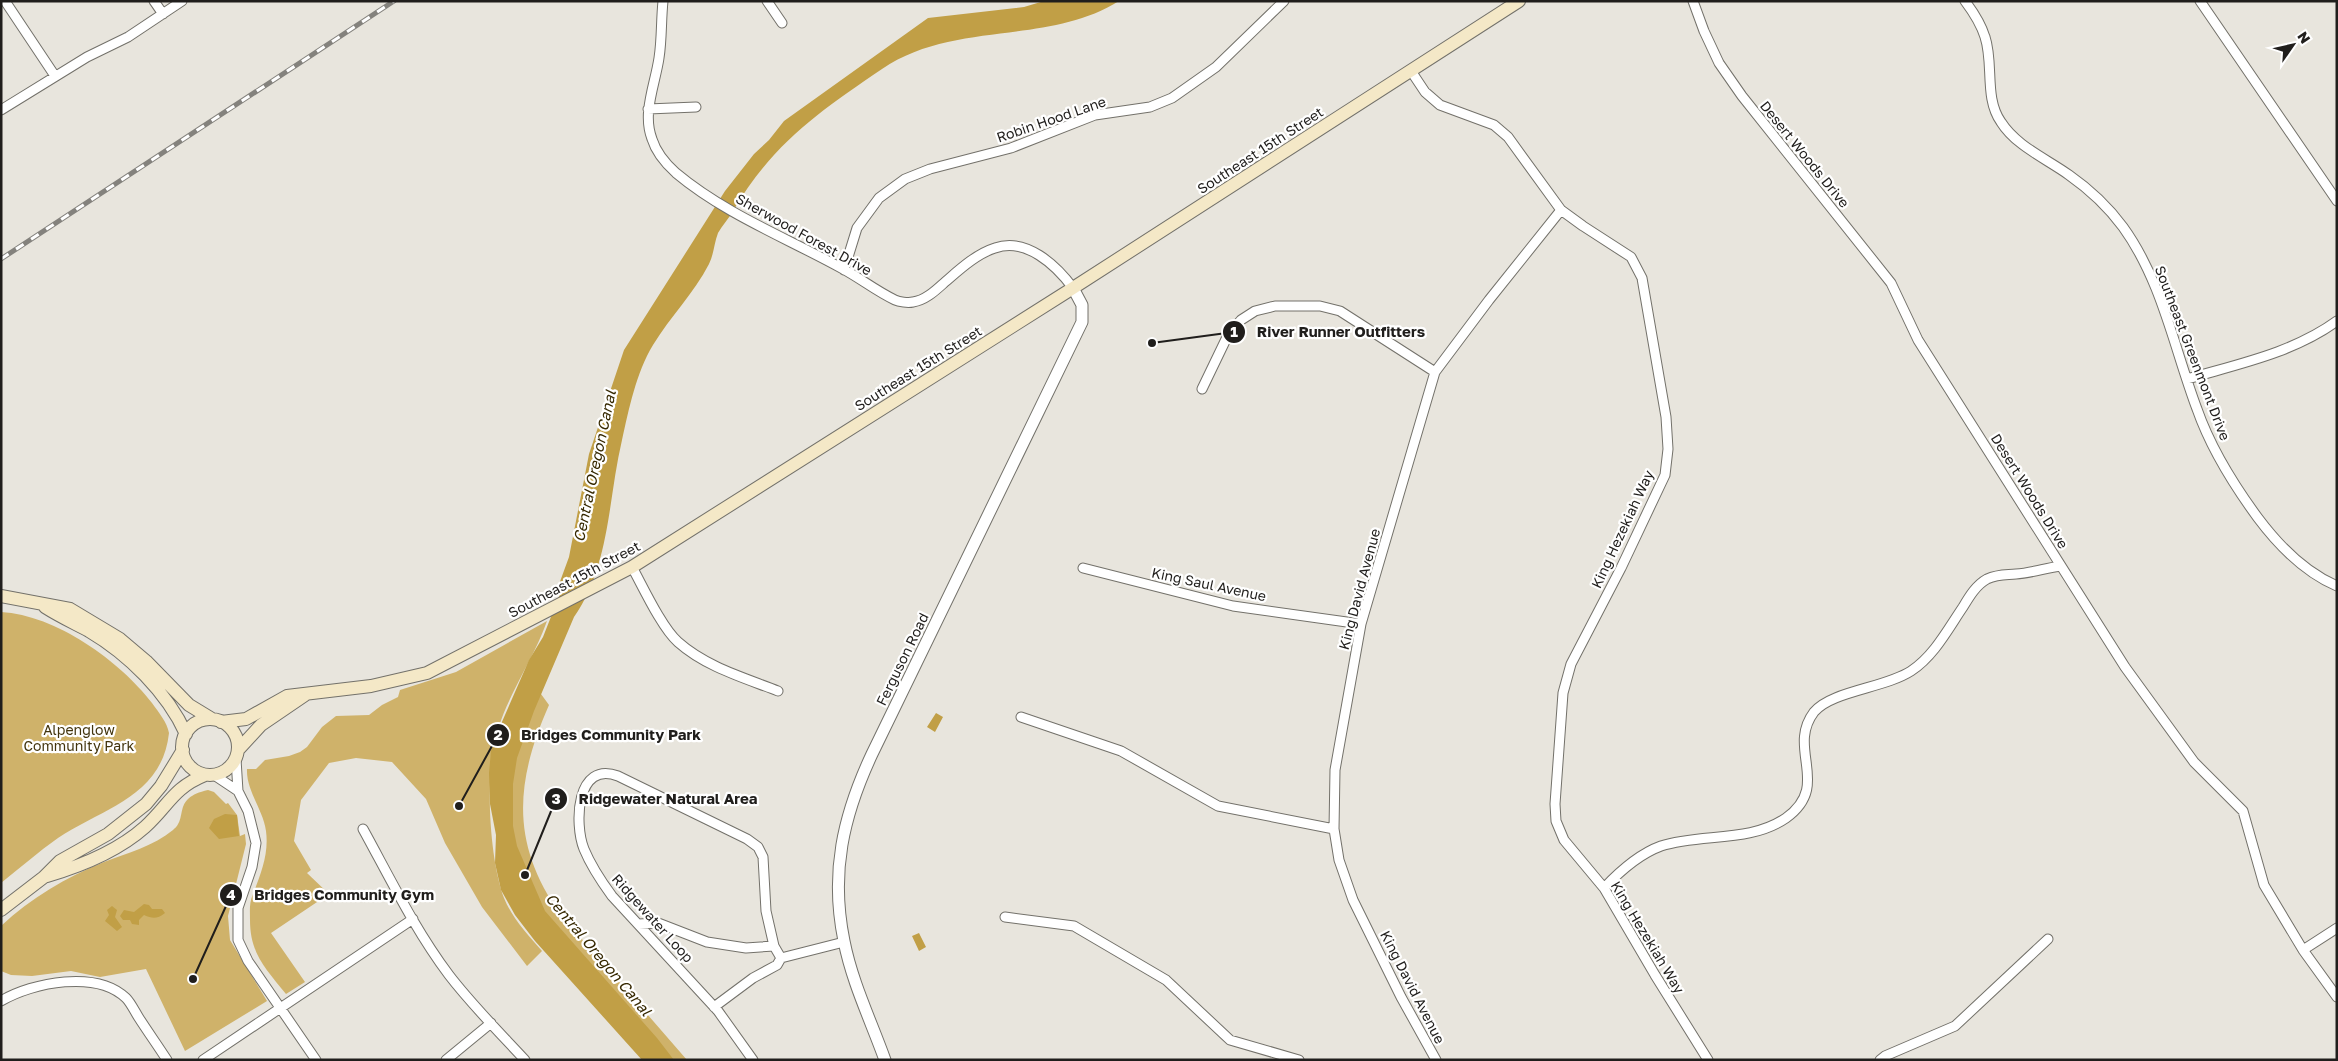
<svg xmlns="http://www.w3.org/2000/svg" width="2338" height="1061" font-family="'Golos Text',sans-serif">
  <rect width="100%" height="100%" fill="#e8e5dd"/>
  <path fill="#cfb26a" d="M1,612C56,615 120,661 152,703C159,713 167,722 169,733C162,797 103,808 58,838C38,852 20,868 1,883Z
    M547,621C534,658 510,691 498,729C484,769 489,858 504,898C512,918 528,935 542,951L527,966L482,907L445,843L426,799L392,762L356,758L329,763L301,800L294,841L311,870L307,873L329,894L271,933L305,982L286,994C266,969 250,954 250,920C250,911 249,903 253,894C261,873 269,854 266,831C263,809 246,791 247,769H256L265,760L289,756L300,752L307,747L322,727L336,716L369,715L382,705L398,697L400,690L456,672Z
    M533,683L549,705C515,782 510,844 561,915L687,1060H656L543,931L500,821Z
    M208,790L214,792L226,804L228,803L237,815L240,836L245,834L246,844L228,916L230,940L267,1001L185,1051L146,969L100,977L71,971L32,976L11,975L1,971V926C31,898 66,877 104,862C127,853 154,846 173,830C189,818 171,798 208,790Z"/>
  <path fill="#c19f46" d="M1044,1H1119C1047,46 954,20 882,69C819,112 773,143 733,211C729,218 722,226 718,233C714,243 714,254 709,264C694,293 670,317 653,345C636,373 629,409 622,440C608,499 610,566 574,617L534,711L517,758L513,784V826L517,846L545,911L657,1038L674,1060H642L535,941L515,915L501,890L495,863L496,835L490,804L489,773L491,751L498,731L529,660L543,637L560,594L558,587L569,557L589,454L624,350L725,191L754,154L769,140L784,121L928,18L1024,7Z
    M936,713L943,717L935,732L927,727Z
    M225,814L237,815L239,836L219,839L209,828L214,819Z
    M144,904L149,905L152,909H162L165,913C157,919 153,919 144,915L139,920V925L132,924L130,920H123L120,916L124,910L134,912Z
    M112,906L117,910L115,917L122,927L117,931L105,921L109,915L107,910Z
    M919,933L926,947L919,951L912,936Z"/>
  <g fill="none" stroke-linecap="round" stroke-linejoin="round">
    <defs>
      <path id="minor" d="M5,1L55,76
        M154,1L163,14
        M663,1C661,20 662,39 659,58C655,85 642,113 652,139C656,152 666,164 676,173C725,214 787,238 843,269C860,278 876,291 895,300C899,302 908,303 913,302C926,300 936,290 945,282C959,270 976,254 995,248C1026,237 1056,265 1073,288
        M767,1L782,23
        M1693,1L1704,31L1719,63L1742,96L1891,283L1918,340L2125,667L2194,762L2243,811L2264,885L2303,950L2337,997
        M1965,1C1974,13 1981,24 1985,37C1994,64 1984,98 2001,122C2016,146 2047,159 2069,175C2089,189 2109,208 2123,227C2162,281 2174,348 2197,409C2211,449 2233,484 2258,518C2279,546 2304,572 2337,586
        M2200,1L2337,201
        M1411,71L1425,92L1440,105L1494,125L1508,137L1561,210L1583,226L1631,257L1642,278L1666,417L1668,449L1665,475L1621,568L1571,664L1563,693L1555,804L1556,821L1564,840L1604,888L1655,975L1708,1060
        M648,109L696,107
        M1,110L87,57L128,37L182,1
        M844,270L857,228L879,198L905,179L930,169L1011,148L1095,115L1150,107L1172,98L1216,67L1284,1
        M2187,379C2238,364 2293,353 2337,321
        M1202,389L1228,335L1241,320L1255,311L1275,306H1320L1340,311L1435,372
        M632,567C643,587 662,628 678,642C706,667 745,678 778,691
        M1083,568L1233,606L1361,624
        M1021,717L1121,751L1218,806L1334,829
        M236,759L238,791L248,811L256,843L252,867L238,908V940L248,961L316,1060
        M214,775L238,791
        M363,829C390,878 415,930 449,975C472,1005 499,1032 525,1060
        M1604,888C1620,871 1639,854 1661,846C1701,833 1750,843 1786,818C1832,785 1786,749 1814,712C1831,691 1885,688 1911,671C1934,656 1948,629 1963,607C1969,597 1976,585 1987,579C1998,574 2005,575 2016,574C2031,573 2046,568 2061,566
        M1005,917L1074,926L1166,980L1230,1040L1299,1060
        M639,924L658,923L707,942L746,948L774,946
        M2303,950L2337,928
        M1,1001C33,982 97,970 126,998C131,1003 135,1012 139,1018C148,1032 158,1046 167,1060
        M714,1007L753,978L777,965L781,958L844,942
        M203,1060L413,919
        M446,1060L491,1023
        M753,1060L718,1011L612,896C601,881 591,866 584,849C574,824 576,760 618,776L747,839L758,847L763,857L766,911L774,946L781,958
        M1436,1060L1401,997L1353,900L1339,860L1334,829L1335,770L1361,624L1435,372L1489,300L1561,210
        M1880,1060L1885,1056L1955,1026L2048,939"/>
      <path id="tertiary" d="M885,1060C871,1021 852,982 844,941C830,873 843,816 872,754L1082,322V305L1073,288"/>
      <path id="secondary" d="M1,596L70,609L120,639L146,661L189,705L212,719
        M45,607C59,616 74,623 89,631C128,654 167,692 186,734
        M182 747a28 28 0 1 1 56 0a28 28 0 1 1-56 0Z
        M221,722L246,719L287,696L371,686L427,673L632,567L1073,288L1519,1
        M238,750L261,725L305,695
        M47,876C81,866 118,851 145,827C169,805 173,788 205,775
        M1,910L44,877L60,861L108,834L146,804L161,786L183,750"/>
    </defs>
    <use href="#minor" stroke="#73716a" stroke-width="11"/>
    <use href="#tertiary" stroke="#73716a" stroke-width="13"/>
    <use href="#secondary" stroke="#73716a" stroke-width="14"/>
    <use href="#minor" stroke="#fff" stroke-width="9"/>
    <use href="#tertiary" stroke="#fff" stroke-width="11"/>
    <use href="#secondary" stroke="#f4e8c7" stroke-width="12"/>
    <defs>
      <path id="rail" d="M1,259L394,1"/>
    </defs>
    <use href="#rail" stroke="#84827d" stroke-width="5"/>
    <use href="#rail" stroke="#fff" stroke-width="3" stroke-dasharray="9" stroke-linecap="butt"/>
  </g>
  <g text-anchor="middle" dominant-baseline="central" stroke-width="4.5" stroke-linejoin="round" paint-order="stroke">
    <g font-size="14" fill="#201e1c" stroke="#fff">
      <text transform="translate(1051 119) rotate(-19)">Robin Hood Lane</text>
      <text transform="translate(1260 150) rotate(-33)">Southeast 15th Street</text>
      <text transform="translate(1805 154) rotate(51)">Desert Woods Drive</text>
      <text transform="translate(804 234) rotate(29)">Sherwood Forest Drive</text>
      <text transform="translate(2193 353) rotate(69)">Southeast Greenmont Drive</text>
      <text transform="translate(918 368) rotate(-32)">Southeast 15th Street</text>
      <text transform="translate(2030 491) rotate(58)">Desert Woods Drive</text>
      <text transform="translate(1622 529) rotate(-65)">King Hezekiah Way</text>
      <text transform="translate(574 579) rotate(-28)">Southeast 15th Street</text>
      <text transform="translate(1209 584) rotate(12)">King Saul Avenue</text>
      <text transform="translate(1359 589) rotate(-75)">King David Avenue</text>
      <text transform="translate(902 659) rotate(-64)">Ferguson Road</text>
      <text transform="translate(653 918) rotate(48)">Ridgewater Loop</text>
      <text transform="translate(1648 937) rotate(59)">King Hezekiah Way</text>
      <text transform="translate(1413 987) rotate(63)">King David Avenue</text>
    </g>
    <g font-size="14" fill="#42340d" stroke="#fff">
      <text x="79" y="729">Alpenglow<tspan x="79" dy="16">Community Park</tspan></text>
    </g>
    <g font-size="15" font-style="italic" fill="#362800" stroke="#fff">
      <text transform="translate(594 466) rotate(-78)">Central Oregon Canal</text>
      <text transform="translate(599 954) rotate(50)">Central Oregon Canal</text>
    </g>
  </g>
  <path fill="none" stroke="#201e1c" stroke-width="2" d="M1152 343L1234 332M459 806L498 735M525 875L556 799M193 979L231 895"/>
  <g fill="#201e1c" stroke="#fff" stroke-width="2">
    <circle cx="1152" cy="343" r="5"/>
    <circle cx="459" cy="806" r="5"/>
    <circle cx="525" cy="875" r="5"/>
    <circle cx="193" cy="979" r="5"/>
    <circle cx="1234" cy="332" r="12"/>
    <circle cx="498" cy="735" r="12"/>
    <circle cx="556" cy="799" r="12"/>
    <circle cx="231" cy="895" r="12"/>
  </g>
  <g font-size="15" text-anchor="middle" font-weight="bold" fill="#fff">
    <text x="1234" y="337">1</text>
    <text x="498" y="740">2</text>
    <text x="556" y="804">3</text>
    <text x="231" y="900">4</text>
  </g>
  <g font-size="15" text-anchor="middle" font-weight="bold" fill="#201e1c" stroke="#fff" stroke-width="4.5" stroke-linejoin="round" paint-order="stroke">
    <text x="1341" y="337">River Runner Outfitters</text>
    <text x="611" y="740">Bridges Community Park</text>
    <text x="668" y="804">Ridgewater Natural Area</text>
    <text x="344" y="900">Bridges Community Gym</text>
  </g>
  <rect width="2338" height="1061" fill="none" stroke="#201e1c" stroke-width="5"/>
  <g transform="translate(2293 45) rotate(56)" stroke="#ffffff" stroke-width="4" paint-order="stroke">
  <path d="M0-4L9 19L0 12L-9 19Z" fill="#201e1c"/>
  <text y="-8" font-size="14" font-weight="bold" text-anchor="middle" fill="#201e1c">N</text>
  </g>
</svg>
